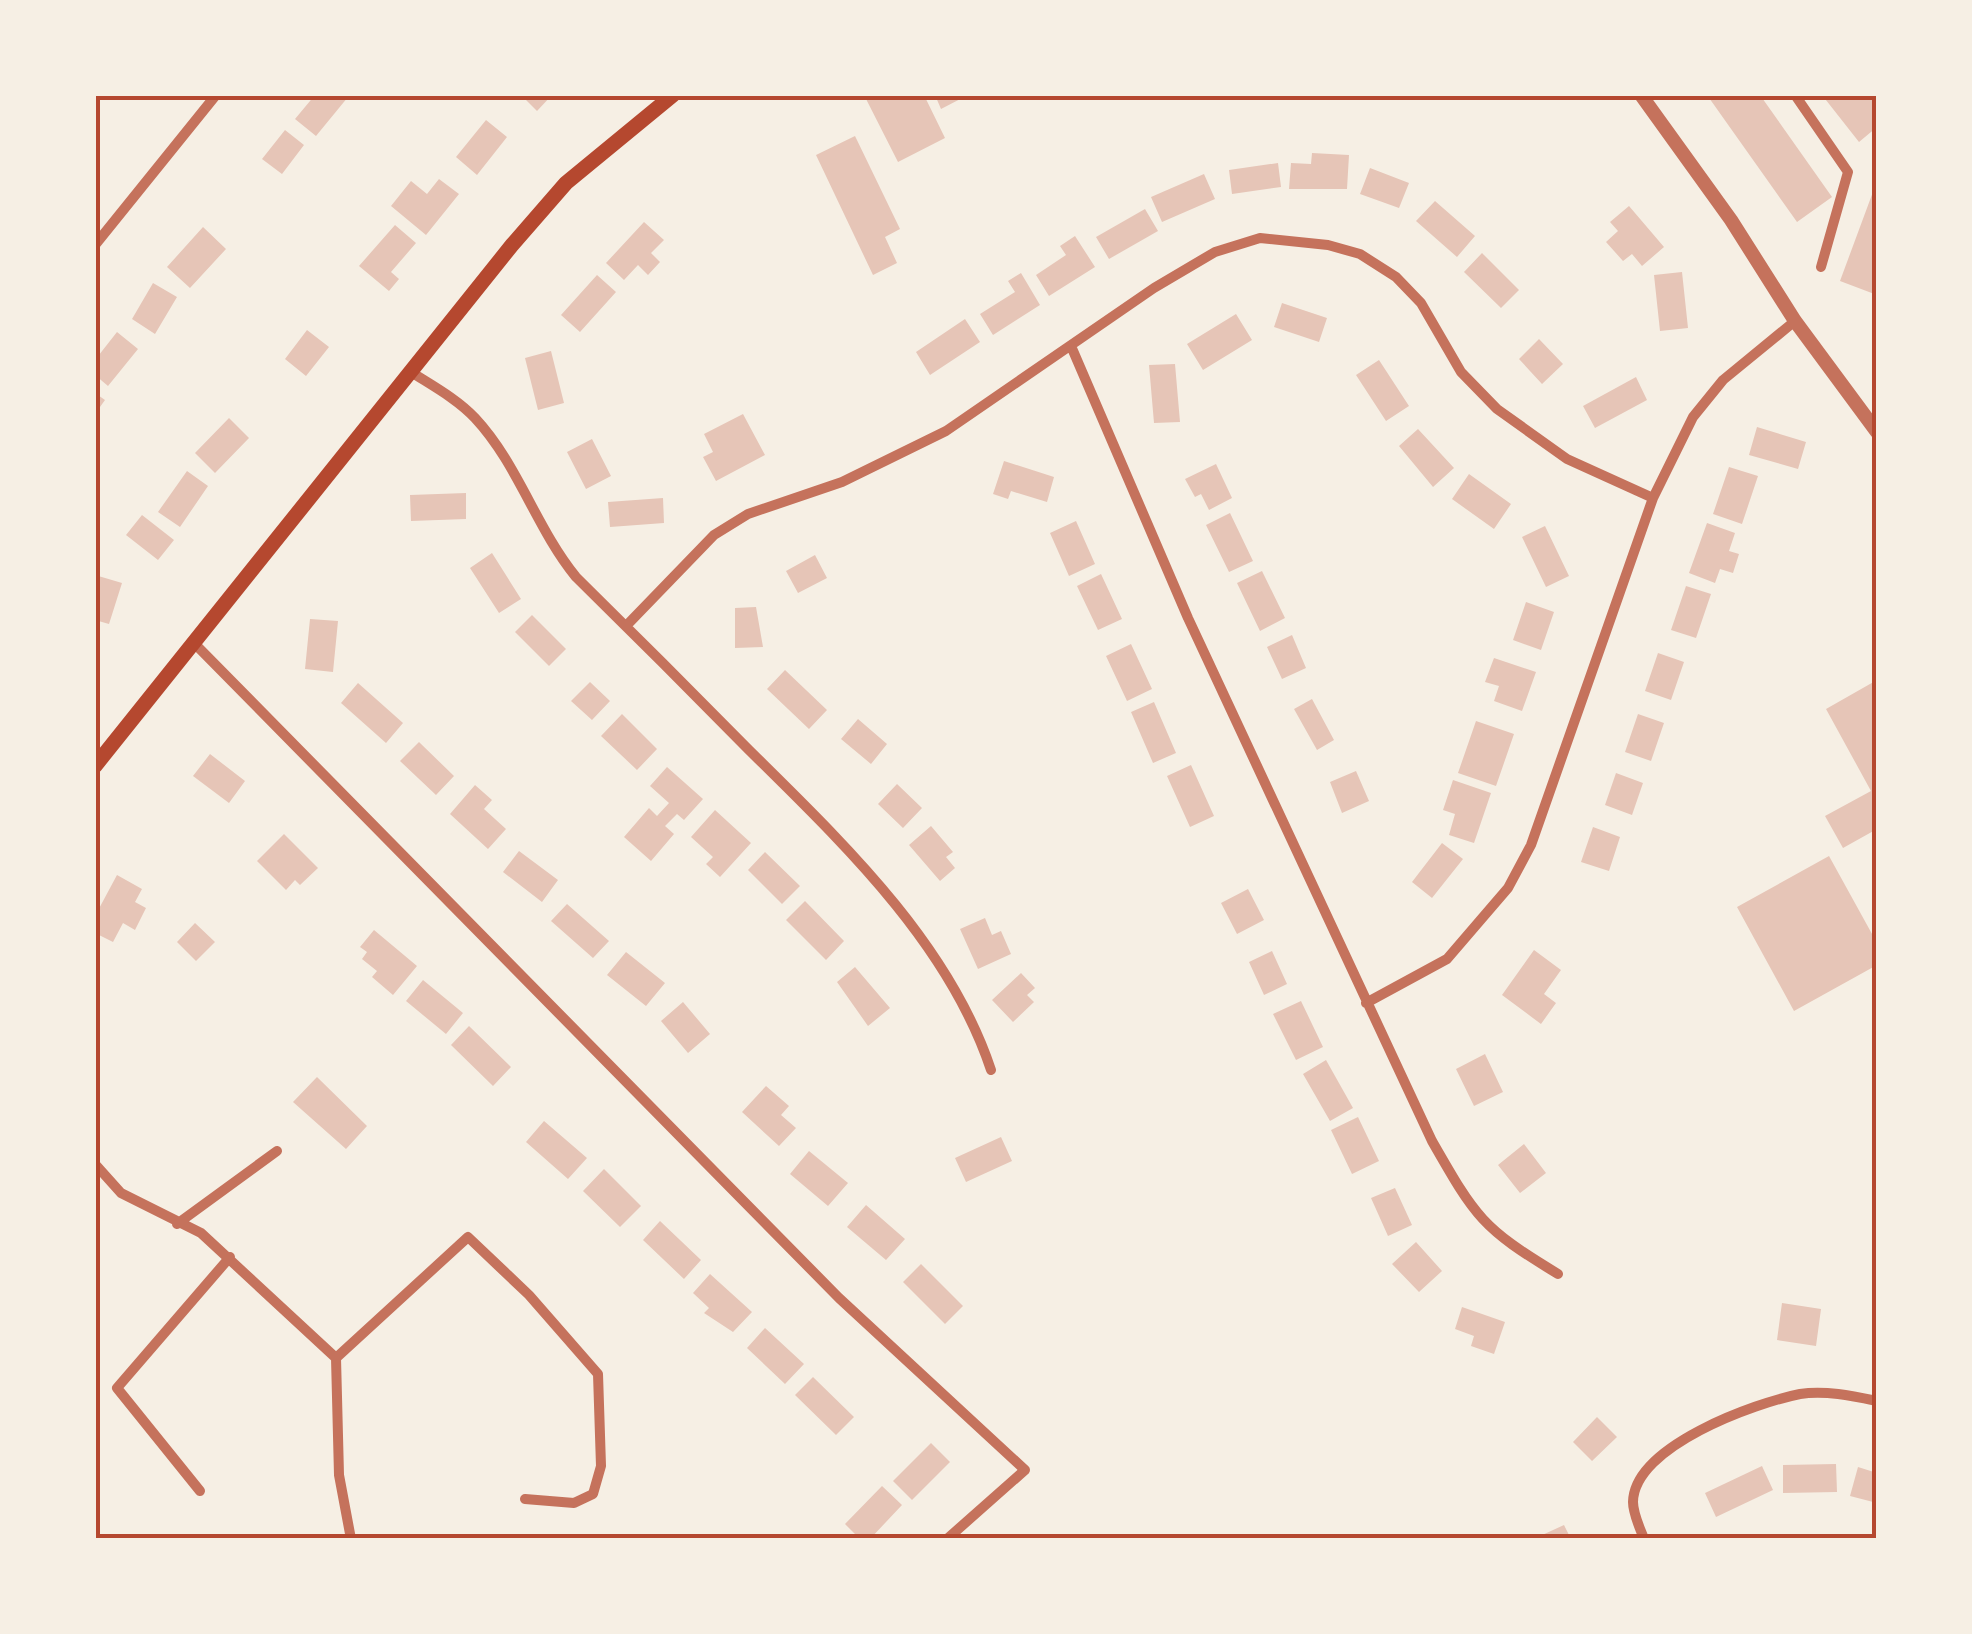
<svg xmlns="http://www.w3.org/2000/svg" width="1972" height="1634" font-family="Jost,sans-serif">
  <rect width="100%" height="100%" fill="#f6efe4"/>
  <path fill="#e6c5b7" d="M315,95L348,97L316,136L295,119Z
    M521,95H552L537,111Z
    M864,95H924L945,138L898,162Z
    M935,95H968L941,109Z
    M1707,95H1760L1832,197L1797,222Z
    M1822,95H1875L1877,127L1859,142Z
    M486,120L507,137L477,175L456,157Z
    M285,130L304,145L282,174L262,159Z
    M855,136L900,229L885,237L897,263L873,275L816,155Z
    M1312,153L1349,155L1347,189H1289L1291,163L1311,164Z
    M1278,163L1281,187L1232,194L1229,170Z
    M1370,168L1409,183L1399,208L1360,194Z
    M1204,174L1215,199L1162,222L1151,197Z
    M439,179L459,194L426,235L391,206L411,181L427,194Z
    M1877,181V295L1840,281Z
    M1435,201L1475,236L1457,257L1416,221Z
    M1629,206L1664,247L1642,266L1632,254L1623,261L1606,242L1618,231L1610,222Z
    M1145,209L1158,231L1109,259L1096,237Z
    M644,222L664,240L651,253L660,262L648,275L638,265L624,280L606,263Z
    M395,225L416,243L391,272L399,279L389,291L359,266Z
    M203,227L226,249L190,288L167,267Z
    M1075,236L1095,267L1049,296L1036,275L1066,255L1060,246Z
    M1482,253L1519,290L1501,308L1464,272Z
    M1682,272L1688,328L1660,331L1654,275Z
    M1021,273L1040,305L993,335L980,314L1015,292L1008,281Z
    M597,275L616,292L580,332L561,315Z
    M153,283L177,297L155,334L132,319Z
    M1282,303L1327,318L1319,342L1274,327Z
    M1236,314L1252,340L1203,370L1187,344Z
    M965,319L980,342L930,375L916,352Z
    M307,330L329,347L306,376L285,359Z
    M117,332L138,349L108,386L95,375V360Z
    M1539,339L1563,364L1542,384L1519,359Z
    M551,351L564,403L538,410L525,358Z
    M1379,360L1409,406L1386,421L1356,375Z
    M1175,364L1180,422L1154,423L1149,365Z
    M1636,377L1647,400L1595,428L1583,406Z
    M95,393L105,400L95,414Z
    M743,414L765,455L716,481L703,457L713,452L704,434Z
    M229,418L249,438L215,473L195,453Z
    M1757,427L1806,442L1798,469L1749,455Z
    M1418,429L1454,468L1433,487L1399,446Z
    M592,439L611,476L586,489L567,452Z
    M1004,461L1054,477L1047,502L1011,491L1008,499L993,494Z
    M1216,464L1232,498L1209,510L1201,494L1195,497L1185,479Z
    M1729,467L1758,476L1742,524L1713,514Z
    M187,471L208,486L180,527L158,512Z
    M1469,474L1511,504L1494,529L1452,499Z
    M466,493V519L411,521L410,495Z
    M663,498L664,523L610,527L608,502Z
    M1230,513L1253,561L1229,572L1206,525Z
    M142,515L174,540L158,560L126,535Z
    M1076,521L1095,564L1069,576L1050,533Z
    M1707,523L1735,533L1729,551L1739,554L1733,573L1720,569L1715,583L1689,573Z
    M1545,526L1569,576L1546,587L1522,537Z
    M492,553L521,599L499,613L470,568Z
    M815,555L827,578L798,593L786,571Z
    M1262,571L1285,618L1260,631L1237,583Z
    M1101,574L1122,619L1098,630L1077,586Z
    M95,575L122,583L109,624L95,620Z
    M1686,586L1711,594L1696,638L1671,630Z
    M1526,602L1554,612L1541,650L1513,640Z
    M756,607L763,647L735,648V608Z
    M532,615L566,649L549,666L515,632Z
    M310,619L338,621L333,672L305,669Z
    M1292,635L1306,668L1282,679L1267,647Z
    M1131,644L1152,689L1127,701L1106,656Z
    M1658,653L1684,662L1671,700L1645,691Z
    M1494,658L1536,672L1522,711L1494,701L1499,686L1485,682Z
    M785,670L827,710L809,729L767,689Z
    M1877,680V829L1843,848L1825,816L1871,791L1826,709Z
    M590,682L610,701L592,720L571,701Z
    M358,683L403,723L386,743L341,703Z
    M1312,699L1334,740L1317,750L1294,709Z
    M1154,702L1176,753L1153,763L1131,712Z
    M622,714L657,749L637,770L601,736Z
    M1638,714L1664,723L1651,761L1625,752Z
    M858,719L887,744L871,764L841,739Z
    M1476,721L1514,734L1496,786L1458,773Z
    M419,742L454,776L436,795L400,761Z
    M210,754L245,781L229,803L193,776Z
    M1191,765L1214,816L1190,827L1167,776Z
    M667,767L703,799L684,820L677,814L665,826L674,834L651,861L624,837L649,808L657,816L669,803L650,786Z
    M1356,771L1369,801L1342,813L1330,782Z
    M1616,773L1643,783L1632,815L1605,805Z
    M1453,780L1491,793L1474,843L1449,835L1455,814L1443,810Z
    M897,784L922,808L903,828L878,804Z
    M475,785L492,800L484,809L506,829L488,849L450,814Z
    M715,810L751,843L720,877L706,864L713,857L691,837Z
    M931,826L953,852L946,857L955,868L940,881L909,845Z
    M1593,827L1620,837L1609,871L1581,862Z
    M284,834L318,868L300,885L295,880L286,890L257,861Z
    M1442,843L1463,859L1432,898L1412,882Z
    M519,851L558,880L542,902L503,872Z
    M765,852L800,886L782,904L748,870Z
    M1829,856L1877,943V965L1794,1011L1737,907Z
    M117,875L142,889L135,902L146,908L135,930L123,923L113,942L95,933V916Z
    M1248,889L1264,920L1237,934L1221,903Z
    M805,901L844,941L826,960L786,920Z
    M567,904L609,941L593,958L551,921Z
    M985,918L992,935L1001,931L1011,954L978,969L960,929Z
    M195,923L215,942L196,961L177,942Z
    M374,930L417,966L393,995L372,977L377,971L362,959L367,952L360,947Z
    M1534,950L1561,970L1544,994L1556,1003L1541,1024L1502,995Z
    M1272,951L1287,984L1264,995L1249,962Z
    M626,952L665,983L646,1006L607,975Z
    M855,967L890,1008L868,1026L837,982Z
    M1021,973L1035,988L1027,995L1034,1002L1013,1022L992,1000Z
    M423,980L463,1013L446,1034L406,1001Z
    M1301,1001L1323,1047L1296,1060L1273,1014Z
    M683,1002L710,1034L688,1053L661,1021Z
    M469,1026L511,1067L493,1086L451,1045Z
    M1485,1054L1503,1092L1474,1106L1456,1069Z
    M1326,1060L1353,1108L1330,1121L1303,1074Z
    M317,1077L367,1126L346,1149L293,1102Z
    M766,1086L789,1106L781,1115L796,1128L779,1146L742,1112Z
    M1358,1117L1379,1161L1352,1174L1331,1130Z
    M544,1121L587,1158L568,1179L526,1142Z
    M1001,1137L1012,1161L966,1182L955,1158Z
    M1524,1144L1546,1173L1520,1193L1498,1165Z
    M809,1151L848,1183L828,1206L790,1174Z
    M604,1169L641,1206L620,1227L583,1191Z
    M1395,1188L1412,1225L1388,1236L1371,1198Z
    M866,1205L905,1239L886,1260L847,1227Z
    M660,1221L701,1260L684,1279L643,1240Z
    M1416,1242L1442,1271L1419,1292L1392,1264Z
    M921,1264L963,1306L945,1324L903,1282Z
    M710,1274L752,1312L733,1332L704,1313L709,1308L693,1293Z
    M1782,1303L1821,1309L1816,1346L1777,1340Z
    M1462,1307L1505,1322L1494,1354L1471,1346L1474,1336L1455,1329Z
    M765,1328L804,1364L785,1384L747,1348Z
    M813,1377L854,1417L836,1435L795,1395Z
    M1597,1417L1617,1437L1592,1461L1573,1442Z
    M931,1443L950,1462L912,1500L893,1481Z
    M1836,1464L1837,1492L1783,1493V1465Z
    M1762,1466L1773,1490L1716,1517L1705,1493Z
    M1858,1467L1877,1473V1503L1850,1496Z
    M882,1486L902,1505L870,1539H860L845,1524Z
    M1564,1525L1571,1539H1541L1540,1536Z"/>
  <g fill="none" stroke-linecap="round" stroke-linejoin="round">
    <path stroke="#c5725c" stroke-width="10" d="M1795,95L1848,172L1821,267
      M95,245L216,95
      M1071,346L1188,618L1432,1141C1476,1218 1482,1228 1558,1274
      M411,372C433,386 457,399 475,418C518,464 536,528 576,577C634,634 692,692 749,750C842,842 949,943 991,1070
      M626,626L714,535L748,514L842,482L946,431L1154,288L1215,252L1260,238L1328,245L1360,254L1396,277L1421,303L1461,372L1497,409L1567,459L1653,498
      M194,643L839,1298L1025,1470L947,1539
      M1366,1003L1447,959L1508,888L1531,845L1653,498L1693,417L1723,380L1795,321
      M95,1164L121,1193L201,1233L336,1358
      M177,1224L277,1151
      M336,1358L468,1237L529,1295L598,1374L601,1466L593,1494L574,1503L525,1499
      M336,1358L339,1475L351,1539
      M200,1491L117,1388L230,1257
      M1644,1539C1640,1528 1633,1514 1633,1502C1634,1446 1755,1403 1800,1394C1825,1390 1853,1396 1877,1401"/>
    <path stroke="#c5725c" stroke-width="14" d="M1641,95L1731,220L1795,321L1877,432"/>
    <path stroke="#b5482f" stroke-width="15" d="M95,766L512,245L566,183L673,95"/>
  </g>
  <rect width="1972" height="1634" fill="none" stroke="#f6efe4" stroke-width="195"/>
  <rect x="98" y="98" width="1776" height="1438" fill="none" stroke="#b5482f" stroke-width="4"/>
</svg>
